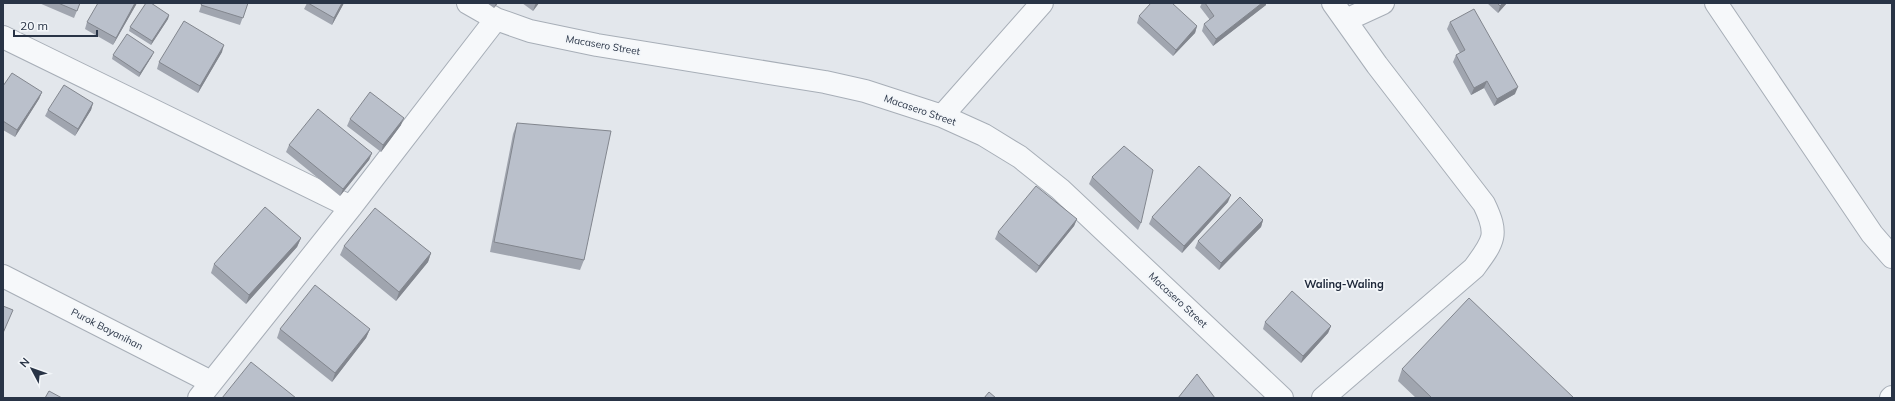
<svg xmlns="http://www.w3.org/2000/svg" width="1895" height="401" font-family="Mulish,sans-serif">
  <rect width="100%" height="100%" fill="#e3e7ec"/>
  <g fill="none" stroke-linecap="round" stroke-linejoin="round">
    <defs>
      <path id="minor" d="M468,3L496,19L530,31L597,45L825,82L865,91L942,116L984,135L1020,157L1060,189L1282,398
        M1716,3L1872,234L1892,257
        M1346,20L1383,3
        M3,37L351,207
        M942,116L1042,3
        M3,276L211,382
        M199,398L351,207L496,19
        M1323,398L1474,268C1494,241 1499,235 1484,204L1377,65L1333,3
        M1891,398L1892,397"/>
    </defs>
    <use href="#minor" stroke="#a7aeb7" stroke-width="24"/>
    <use href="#minor" stroke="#f6f8fa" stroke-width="22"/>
  </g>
  <path fill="#a0a5af" d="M39,3H80L74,18Z
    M137,3L113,45L85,29L87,22Z
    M202,3H248L240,25L199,12Z
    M307,3H344L332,25L304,9Z
    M487,3H498L494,8Z
    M522,3H539L533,11Z
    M1202,3H1266V5L1213,46L1202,31L1204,24L1210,20L1200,7Z
    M1487,3H1507L1498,13Z
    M169,15L168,19L151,45L129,31L130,27Z
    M1139,16L1197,26L1195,33L1173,56L1137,23Z
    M1450,22L1515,94L1494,106L1484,88L1471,95L1453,62L1456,55L1460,53L1447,29Z
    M222,52L198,93L157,69L159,62Z
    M113,55L152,56L139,77L112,59Z
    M3,86L42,92L39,99L15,137L3,130Z
    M93,103L91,110L75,136L45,116L48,110Z
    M350,119L401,125L381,152L347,126Z
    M517,123L584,260L580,270L490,252L513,134Z
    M289,145L372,153L369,160L340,196L286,152Z
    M1092,177L1141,223L1138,230L1089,184Z
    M1228,202L1182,253L1149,224L1152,217Z
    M1077,219L1074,226L1036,273L995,239L998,232Z
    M1263,220L1261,227L1219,270L1195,248L1198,241Z
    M301,238L297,247L246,304L211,273L214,264Z
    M344,246L431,253L428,262L396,301L340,255Z
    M1265,322L1331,326L1328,333L1301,363L1263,329Z
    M280,329H370L366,338L332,382L277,338Z
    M1402,369L1574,398H1416L1398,381Z"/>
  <path fill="#82868e" d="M135,3H137L113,45L116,38Z
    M342,3H344L332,25L334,18Z
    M496,3H498L494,8Z
    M536,3H539L533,11L535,5Z
    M1262,3H1266V5L1213,46L1216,39Z
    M1503,3H1507L1498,13L1500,6Z
    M169,15L168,19L151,45L152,41Z
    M1197,26L1195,33L1173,56L1176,50Z
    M224,45L222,52L198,93L200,86Z
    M154,52L152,56L139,77L140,73Z
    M1487,81L1484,88L1471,95L1474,88Z
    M1518,87L1515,94L1494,106L1497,99Z
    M42,92L39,99L15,137L17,130Z
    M93,103L91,110L75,136L78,129Z
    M404,118L401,125L381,152L383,145Z
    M372,153L369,160L340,196L343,189Z
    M1231,195L1228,202L1182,253L1184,246Z
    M1077,219L1074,226L1036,273L1039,266Z
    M1263,220L1261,227L1219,270L1221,263Z
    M301,238L297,247L246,304L249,295Z
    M431,253L428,262L396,301L399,292Z
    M1331,326L1328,333L1301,363L1303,356Z
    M370,329L366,338L332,382L335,373Z"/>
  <path fill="#bac0cb" stroke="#82868e" d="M58,3H80L77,11Z
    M98,3H135L116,38L87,22Z
    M146,3H151L169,15L152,41L130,27Z
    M202,3H248L243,18L201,5Z
    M308,3H342L334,18Z
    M1151,3H1172L1197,26L1176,50L1139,16Z
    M1205,3H1262L1216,39L1204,24L1214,16Z
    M1497,3H1503L1500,6Z
    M1474,9L1518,87L1497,99L1487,81L1474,88L1456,55L1465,50L1450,22Z
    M184,21L224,45L200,86L159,62Z
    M127,34L154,52L140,73L113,55Z
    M12,73L42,92L17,130L3,121V86Z
    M64,85L93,103L78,129L48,110Z
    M370,92L404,118L383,145L350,119Z
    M318,109L372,153L343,189L289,145Z
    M517,123L611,131L584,260L494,242Z
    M1124,146L1153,170L1141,223L1092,177Z
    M1199,166L1231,195L1184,246L1152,217Z
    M1036,186L1077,219L1039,266L998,232Z
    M1240,197L1263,220L1221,263L1198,241Z
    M265,207L301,238L249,295L214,264Z
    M375,208L431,253L399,292L344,246Z
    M315,285L370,329L335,373L280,329Z
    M1292,291L1331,326L1303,356L1265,322Z
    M1469,298L1574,398H1432L1402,369Z
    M3,306L13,310L3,333Z
    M251,362L296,398H222Z
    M1197,374L1215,398H1178Z
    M49,391L62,398H45Z
    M989,392L996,398H984Z"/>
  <g text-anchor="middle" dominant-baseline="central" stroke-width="3.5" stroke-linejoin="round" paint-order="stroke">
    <g font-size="10" fill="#293446" stroke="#f3f6f9">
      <text transform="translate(603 45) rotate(10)">Macasero Street</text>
      <text transform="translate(920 110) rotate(19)">Macasero Street</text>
      <text transform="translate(1178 300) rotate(43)">Macasero Street</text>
      <text transform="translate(107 329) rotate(27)">Purok Bayanihan</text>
    </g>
    <g font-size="11" font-weight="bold" fill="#1b2537" stroke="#f3f6f9">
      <text x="1344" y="284">Waling-Waling</text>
    </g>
  </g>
  <rect width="1895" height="401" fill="none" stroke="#293446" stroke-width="8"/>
  <g transform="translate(32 369) rotate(311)" stroke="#f3f6f9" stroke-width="3" paint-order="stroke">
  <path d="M0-3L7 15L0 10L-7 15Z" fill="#293446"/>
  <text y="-6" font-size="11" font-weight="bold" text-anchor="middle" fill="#293446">N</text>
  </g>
  <path d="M14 30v6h83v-6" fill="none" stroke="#293446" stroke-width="2"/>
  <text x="20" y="30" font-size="12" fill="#293446" stroke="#f3f6f9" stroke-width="3" paint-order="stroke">20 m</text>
</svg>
